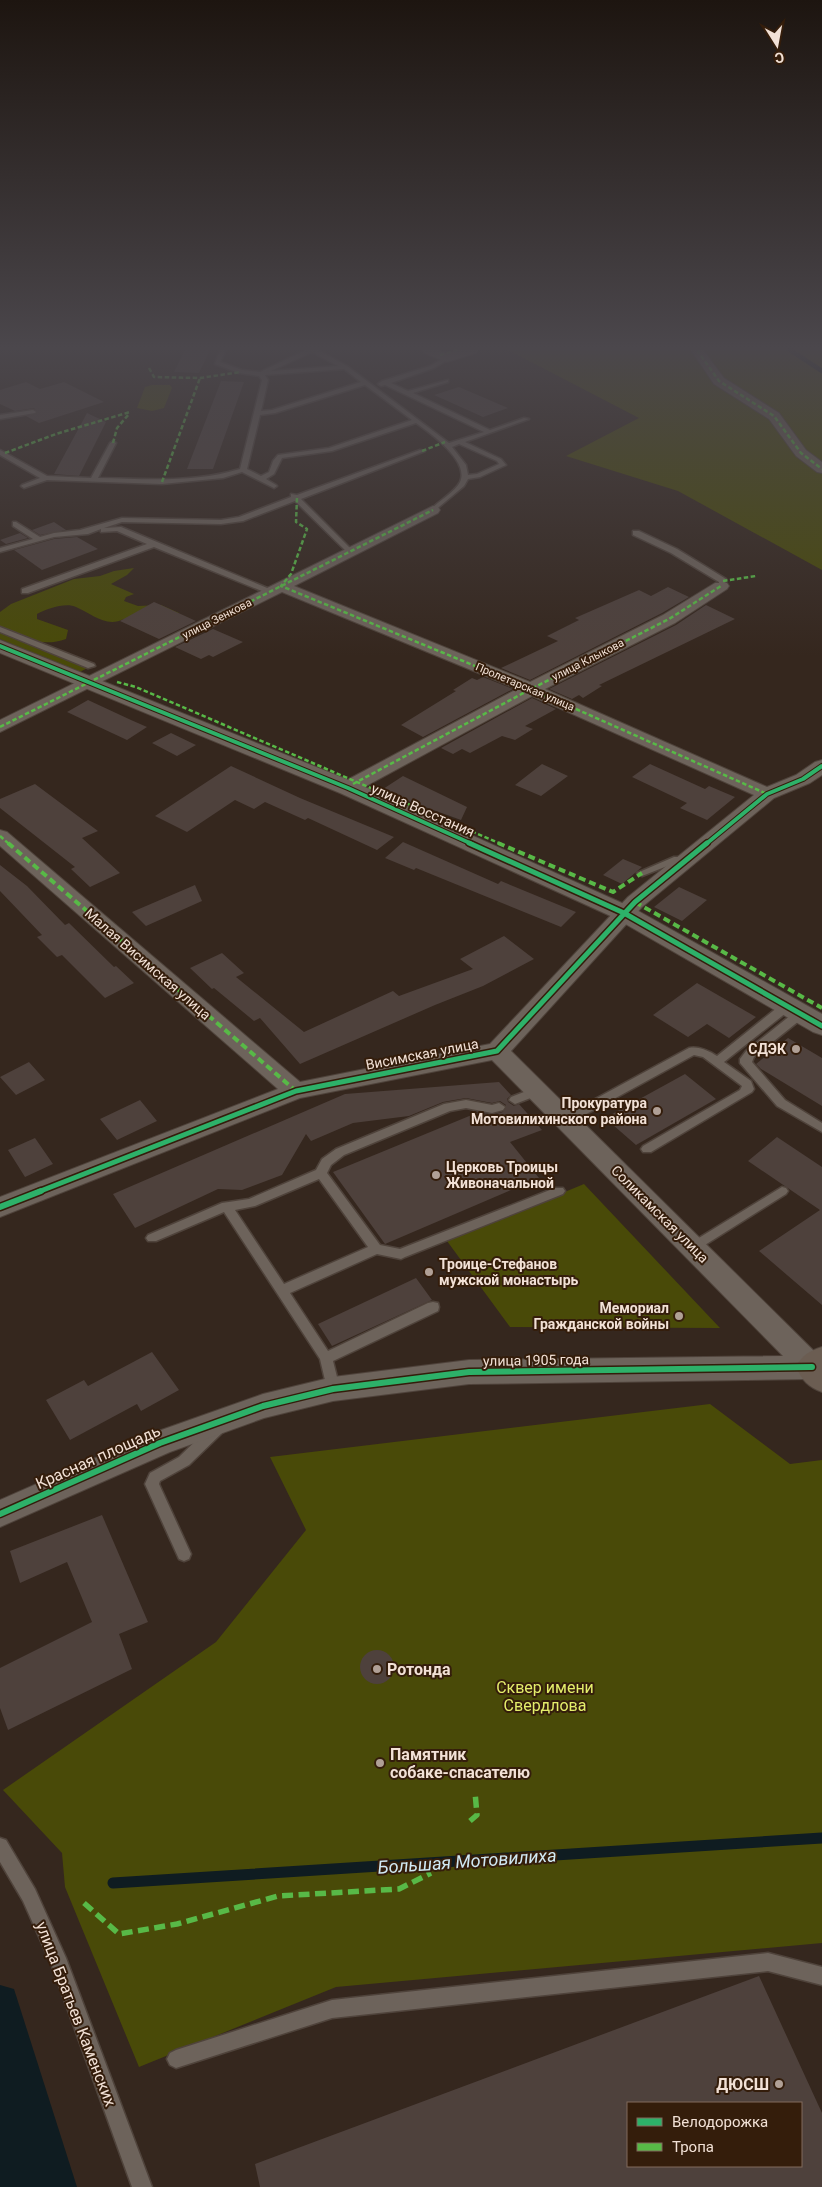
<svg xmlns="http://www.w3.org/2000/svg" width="822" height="2187" font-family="Roboto,sans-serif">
  <rect width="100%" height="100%" fill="#35271e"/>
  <path fill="#494a08" d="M508,350H822V570L678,491L566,456L639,418Z
    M152,385H170L172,388L164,408L152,411L137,408L145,387Z
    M134,568L127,575L111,584L134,594L126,597L124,601L138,606L161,605L179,613L130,622L124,619C106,628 92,614 76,607C66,602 46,609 37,614V619L68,630L66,639C41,648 23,637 0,627V612L11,604L74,579L100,576L114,571Z
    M0,629L91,666L78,673L0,639Z
    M584,1184L720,1328L510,1327L447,1241Z
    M710,1404L790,1464L822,1460V1943L336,1987L139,2067L65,1887L62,1853L3,1790L216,1642L306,1530L270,1457Z"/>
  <path fill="#0f1c21" d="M0,1985L14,1989L77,2187H0Z"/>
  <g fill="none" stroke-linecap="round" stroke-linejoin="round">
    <path stroke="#0f1c21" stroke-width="4.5" d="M790,350L822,371"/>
    <path stroke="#0f1c21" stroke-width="11" d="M113,1883L822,1838"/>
  </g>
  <path fill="#4e413c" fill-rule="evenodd" d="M185,350H210L199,373L174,372Z
    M221,381L244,382L213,469H187Z
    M26,382L40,389L64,382L104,402L39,423L26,416L37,413L34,408L15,411L0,404V390Z
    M459,387L508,408L483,417L434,395Z
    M87,413L106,422L79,476L54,474Z
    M54,522L66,530L40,535L32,530Z
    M20,533L28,538L6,544L0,540Z
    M77,537L98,549L42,570L14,550L54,539Z
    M668,587L689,597L662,613L530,680L501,668L558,641L547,636L579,620L575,618L639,590L651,596Z
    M154,602L161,605L196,621L159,639L120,621Z
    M706,605L735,619L599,685L602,686L583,698L579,695L572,699L549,689L676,625Z
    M213,629L243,642L213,657L209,655L201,659L175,647Z
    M483,677L513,689L423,737L401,725L456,691L453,690L472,678L477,680Z
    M532,698L556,709L525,726L533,729L515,740L502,736L470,753L462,749L453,754L441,748Z
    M88,700L131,720L147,727L127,740L67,712Z
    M171,733L196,745L177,756L152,743Z
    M542,764L568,776L541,796L515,785Z
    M650,764L705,789L709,786L735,797L707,820L680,808L687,803L632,777Z
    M231,766L300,798L394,837L377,850L308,818L305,820L265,802L254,809L235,800L187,832L155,816Z
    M403,776L467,807L461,820L403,799L383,789Z
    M35,784L98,831L82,838L120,873L90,887L71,869L75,867L0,808V799Z
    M403,842L498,884L501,881L576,912L561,927L416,868L414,870L385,858Z
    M623,859L642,867L622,884L603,875Z
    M0,865L27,886L65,925L69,923L114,967L116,966L134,983L105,998L62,955L57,957L37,937L42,935L0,891Z
    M195,885L202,901L146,926L132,912Z
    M679,887L707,900L682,921L654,907Z
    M504,936L534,959L483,986L435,1005L300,1064L260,1018L254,1021L214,988L212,989L190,968L222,953L244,973L236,977L304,1032L393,991L399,996L473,969L460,959Z
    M697,983L756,1017L729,1038L707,1024L688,1037L653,1015Z
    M788,1038L822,1058V1106L761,1069L756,1064Z
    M29,1062L45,1080L16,1095L0,1077Z
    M685,1074L716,1099L636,1145L605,1118Z
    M499,1082L511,1095L507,1099L508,1102L514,1106L519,1104L542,1130L510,1142L539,1178L385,1244L333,1172L479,1112L492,1115L503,1112L506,1105L500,1101L492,1103L466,1098L443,1102L409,1116L353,1123L311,1141L306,1134L282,1175L242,1190L218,1189L135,1228L113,1194L345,1094Z
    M140,1100L157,1121L117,1140L100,1119Z
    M777,1137L822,1167V1305L759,1251L820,1210L748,1161Z
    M35,1138L53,1164L25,1177L8,1150Z
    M416,1278L432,1300L332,1346L318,1324Z
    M152,1352L179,1390L141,1411L137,1404L70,1440L46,1400L84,1380L88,1386Z
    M102,1515L148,1622L119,1634L132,1669L8,1730L0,1708V1668L92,1622L67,1562L20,1583L10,1551Z
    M360 1667a17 17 0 1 1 34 0a17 17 0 1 1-34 0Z
    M759,1976L822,2113V2187H260L255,2164ZM628,2103H801V2166H628Z"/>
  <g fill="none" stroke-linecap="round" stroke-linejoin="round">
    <defs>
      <path id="service" d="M220,350H226L220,362L242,370L260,372L306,350H318L347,366L449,443L484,432L385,385L381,386L378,384L382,381L430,366L447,356L449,357V359L434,368L391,383L408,391L448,380V382L413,393L490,430L524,418L529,419L465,442L501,459L506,465L480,477L468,479L464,486L433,512L431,511V509C439,501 455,492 460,482C470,461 430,433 416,423L332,451L282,458L274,474L266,479L276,485L277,486L274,488L242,472L223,478L162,484L47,480L24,488L21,486L22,485L40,478L0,455V450L2,451L47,476L91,478L110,443L113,441L116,443L98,478C146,479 194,483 240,469L262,380L259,376L239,373L215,364ZM312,352L338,366L271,371ZM344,369L361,382L272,410L261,411L268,380L265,375ZM365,385L412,420L329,448L278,455L273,461L269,472L261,476L247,469L260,415L275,413ZM459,444L497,461L499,464L477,474L468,475L466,465L452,447Z
        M33,410L36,412L35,413L0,419V415Z
        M420,450L425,451L301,499L352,550L353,552L349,554L295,501L243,521L221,524L122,522L104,528L121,527L272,590L273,592L269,594L154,547L28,593H22V589L147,544L117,531L101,532V529L88,534L54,537L0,552V548L33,539L13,526V522H16L40,537L54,533L80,530L122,518L221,520L239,517L291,497V494L297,495Z
        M633,531H639L677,549L726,579L725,586L718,588L719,582L671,553L633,535Z
        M0,627L94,664L95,666L88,668L0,632Z
        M674,857H687L692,860L687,863H675L642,876L637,873Z
        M787,1002L791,1003L792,1006L791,1009L724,1062L751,1081L754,1089L752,1092L651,1152H643L641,1149L643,1146L740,1090L742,1086L703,1057L694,1055L570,1123H562L560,1120L562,1117L689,1048C699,1046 709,1051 717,1056L783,1003Z
        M800,1010L804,1011L805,1014L804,1017L754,1057L752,1062L785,1100L822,1123V1132L777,1106L740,1063V1059L746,1051L796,1011Z
        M537,1087L543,1091L541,1094L515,1104L509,1100L511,1097Z
        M466,1100L492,1105L499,1103L505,1107L503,1110L492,1113L466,1108L450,1111L344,1155L331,1165L327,1173L380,1245L400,1249L555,1188H563L565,1191L563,1194L405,1257L401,1259L377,1254L290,1293L328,1351L428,1303L433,1302L438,1303L439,1307L438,1311L333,1361L340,1389L338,1393L333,1395L328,1393L320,1359L224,1212L156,1241H148L146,1238L148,1235L222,1203L249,1199L316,1170L322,1159L336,1149L444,1104ZM319,1179L368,1247L284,1284L235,1210L255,1206Z
        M782,1187L786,1188L788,1191L786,1194L697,1250H689L687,1247L689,1244Z
        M218,1422L223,1424L225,1428L223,1432L189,1465L160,1481L159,1484L191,1554L189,1559L184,1561L179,1559L145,1484L150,1473L179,1457L213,1424Z
        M0,1838L6,1840L35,1889L66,1958L152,2187H132L52,1966L23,1901L0,1862Z
        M768,1953L822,1967V1985L768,1971L332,2018L176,2068L170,2065L167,2059L170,2053L176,2050L332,2000Z"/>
      <path id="minor" d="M422,350H439L448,354L459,350H478L476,353L447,362L424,353Z
        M691,350H703L724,378L779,413L806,450L822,462V473L817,472L796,456L769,419L714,384Z
        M433,506L438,507L440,510L438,513L294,586L530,682L663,615L715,583H727L729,586L727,589L675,623L545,689L767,787L796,775L815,762L822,760V775L810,783L774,798L642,907L511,1051L822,1359V1375L812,1379L469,1384L333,1401L264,1418L170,1452L0,1527V1500L150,1434L263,1394L333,1377L469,1360L783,1356L492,1060L300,1098L0,1217V1197L278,1089L0,846V830L7,832L300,1082L490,1044L628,897L754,795L532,696L355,792L348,794L341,792L338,788L349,779L517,689L282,592L0,732V720Z"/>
      <path id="tertiary" d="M0,640L356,783L633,908L822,1014V1035L813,1032L615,918L340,793L0,653Z"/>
      <path id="primary" d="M822,1347V1392C808,1387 802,1380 796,1367C802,1355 809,1351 822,1347Z"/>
    </defs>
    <use href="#service" stroke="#4f433b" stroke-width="3"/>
    <use href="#minor" stroke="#4f433b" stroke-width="2"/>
    <use href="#tertiary" stroke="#4f433b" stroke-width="2"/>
    <use href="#primary" stroke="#4f433b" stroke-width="2"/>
    <use href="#service" fill="#6d635b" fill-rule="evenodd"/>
    <use href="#minor" fill="#6d635b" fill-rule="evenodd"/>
    <use href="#tertiary" fill="#6d635b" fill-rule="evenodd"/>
    <use href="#primary" fill="#6b5d52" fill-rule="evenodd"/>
    <path stroke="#58b947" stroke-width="2.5" stroke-dasharray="4.5 2.5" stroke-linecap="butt" d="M697,350L719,381L774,416L801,453L822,469
      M440,355L457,350
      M149,368L154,377L200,378L241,372
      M113,443L117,428L129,414
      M422,451L445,442
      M5,453L56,434L130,412
      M162,482L200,378
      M297,498L296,522L307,529L291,574L281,586L531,689L767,794
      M723,581L756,576
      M117,682L136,687L501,844
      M0,727L433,510
      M353,784L531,689L669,619L721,586
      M0,836L9,844"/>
    <path stroke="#58b947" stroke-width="4" stroke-dasharray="7 4" stroke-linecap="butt" d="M8,843L296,1091
      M498,843L613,892L642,873
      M635,902L822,1008"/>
    <path stroke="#58b947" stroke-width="5.5" stroke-dasharray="11 5.5" stroke-linecap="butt" d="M470,1821L477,1815L475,1792
      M84,1903L119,1934L177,1924L278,1896L399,1889L431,1873"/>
    <defs>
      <path id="cycleway-far2" d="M0,646L348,788L472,844
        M706,844L767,794L803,779L822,766"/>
      <path id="cycleway-far1" d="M469,843L624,913L822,1026
        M38,1192L296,1091L497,1051L635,902L707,843"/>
      <path id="cycleway" d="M0,1207L41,1191
        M0,1514L160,1443L263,1406L333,1389L469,1372L812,1367"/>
    </defs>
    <use href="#cycleway-far2" stroke="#341d0b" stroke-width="6"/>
    <use href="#cycleway-far1" stroke="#341d0b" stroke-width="8"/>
    <use href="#cycleway" stroke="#341d0b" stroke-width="9"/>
    <use href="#cycleway-far2" stroke="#2db169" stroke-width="4"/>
    <use href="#cycleway-far1" stroke="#2db169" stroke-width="5"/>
    <use href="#cycleway" stroke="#2db169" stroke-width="6"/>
  </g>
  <linearGradient id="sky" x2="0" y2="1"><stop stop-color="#1d1510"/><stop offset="0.53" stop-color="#4b474c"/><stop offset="1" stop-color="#4b474c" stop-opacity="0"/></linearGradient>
  <rect width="822" height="656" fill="url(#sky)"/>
  <g fill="#b0a096" stroke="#341d0b" stroke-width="2">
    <circle cx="796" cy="1049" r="5"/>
    <circle cx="657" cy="1111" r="5"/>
    <circle cx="436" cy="1175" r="5"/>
    <circle cx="429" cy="1272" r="5"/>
    <circle cx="679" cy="1316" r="5"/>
    <circle cx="377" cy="1669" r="5"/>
    <circle cx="380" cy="1763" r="5"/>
    <circle cx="779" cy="2084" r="5"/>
  </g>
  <g text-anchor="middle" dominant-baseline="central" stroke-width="4" stroke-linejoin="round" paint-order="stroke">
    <g font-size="11" fill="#f2e1d6" stroke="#341d0b">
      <text transform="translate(217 619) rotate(-27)">улица Зенкова</text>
      <text transform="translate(588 660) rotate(-27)">улица Клыкова</text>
      <text transform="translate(525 687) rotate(23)">Пролетарская улица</text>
    </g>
    <g font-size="14" fill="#f2e1d6" stroke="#341d0b">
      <text transform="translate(423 810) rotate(24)">улица Восстания</text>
      <text transform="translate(148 964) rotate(41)">Малая Висимская улица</text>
      <text transform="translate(422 1054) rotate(-11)">Висимская улица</text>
      <text transform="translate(660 1214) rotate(45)">Соликамская улица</text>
      <text transform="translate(536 1360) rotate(-1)">улица 1905 года</text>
    </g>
    <g font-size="14" font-weight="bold" fill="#f2e1d6" stroke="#341d0b" text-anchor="end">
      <text x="786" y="1049">СДЭК</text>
      <text x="647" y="1103">Прокуратура<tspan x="647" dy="16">Мотовилихинского района</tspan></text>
      <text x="446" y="1167" text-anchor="start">Церковь Троицы<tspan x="446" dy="16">Живоначальной</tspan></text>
      <text x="439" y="1264" text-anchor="start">Троице-Стефанов<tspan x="439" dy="16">мужской монастырь</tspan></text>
      <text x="669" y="1308">Мемориал<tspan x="669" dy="16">Гражданской войны</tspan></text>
    </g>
    <g font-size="16" fill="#f2e1d6" stroke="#341d0b">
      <text transform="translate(98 1457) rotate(-24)">Красная площадь</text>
      <text transform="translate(76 2014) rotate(69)">улица Братьев Каменских</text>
    </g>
    <g font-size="16" font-weight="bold" fill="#f2e1d6" stroke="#341d0b" text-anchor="start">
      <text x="387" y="1669">Ротонда</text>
      <text x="390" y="1754">Памятник<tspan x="390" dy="18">собаке-спасателю</tspan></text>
      <text x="769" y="2084" text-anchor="end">ДЮСШ</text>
    </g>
    <g font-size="16" fill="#e4ee6b" stroke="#341d0b">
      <text x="545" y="1687">Сквер имени<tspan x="545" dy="18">Свердлова</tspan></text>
    </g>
    <g font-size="18" font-style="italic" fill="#d0e9f4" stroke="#341d0b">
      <text transform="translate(467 1861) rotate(-4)">Большая Мотовилиха</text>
    </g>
  </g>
  <rect x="627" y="2102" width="175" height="65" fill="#341d0b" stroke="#806b5c"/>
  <rect x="637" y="2118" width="25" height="8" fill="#2db169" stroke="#806b5c"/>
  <text x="672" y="2127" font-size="15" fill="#f2e1d6">Велодорожка</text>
  <rect x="637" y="2143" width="25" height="8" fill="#58b947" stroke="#806b5c"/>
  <text x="672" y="2152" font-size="15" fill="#f2e1d6">Тропа</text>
  <g transform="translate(777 45) rotate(169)" stroke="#341d0b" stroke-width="4" paint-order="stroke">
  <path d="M0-4L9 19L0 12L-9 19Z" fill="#f2e1d6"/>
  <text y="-8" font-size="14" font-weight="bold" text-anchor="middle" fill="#f2e1d6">С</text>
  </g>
</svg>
